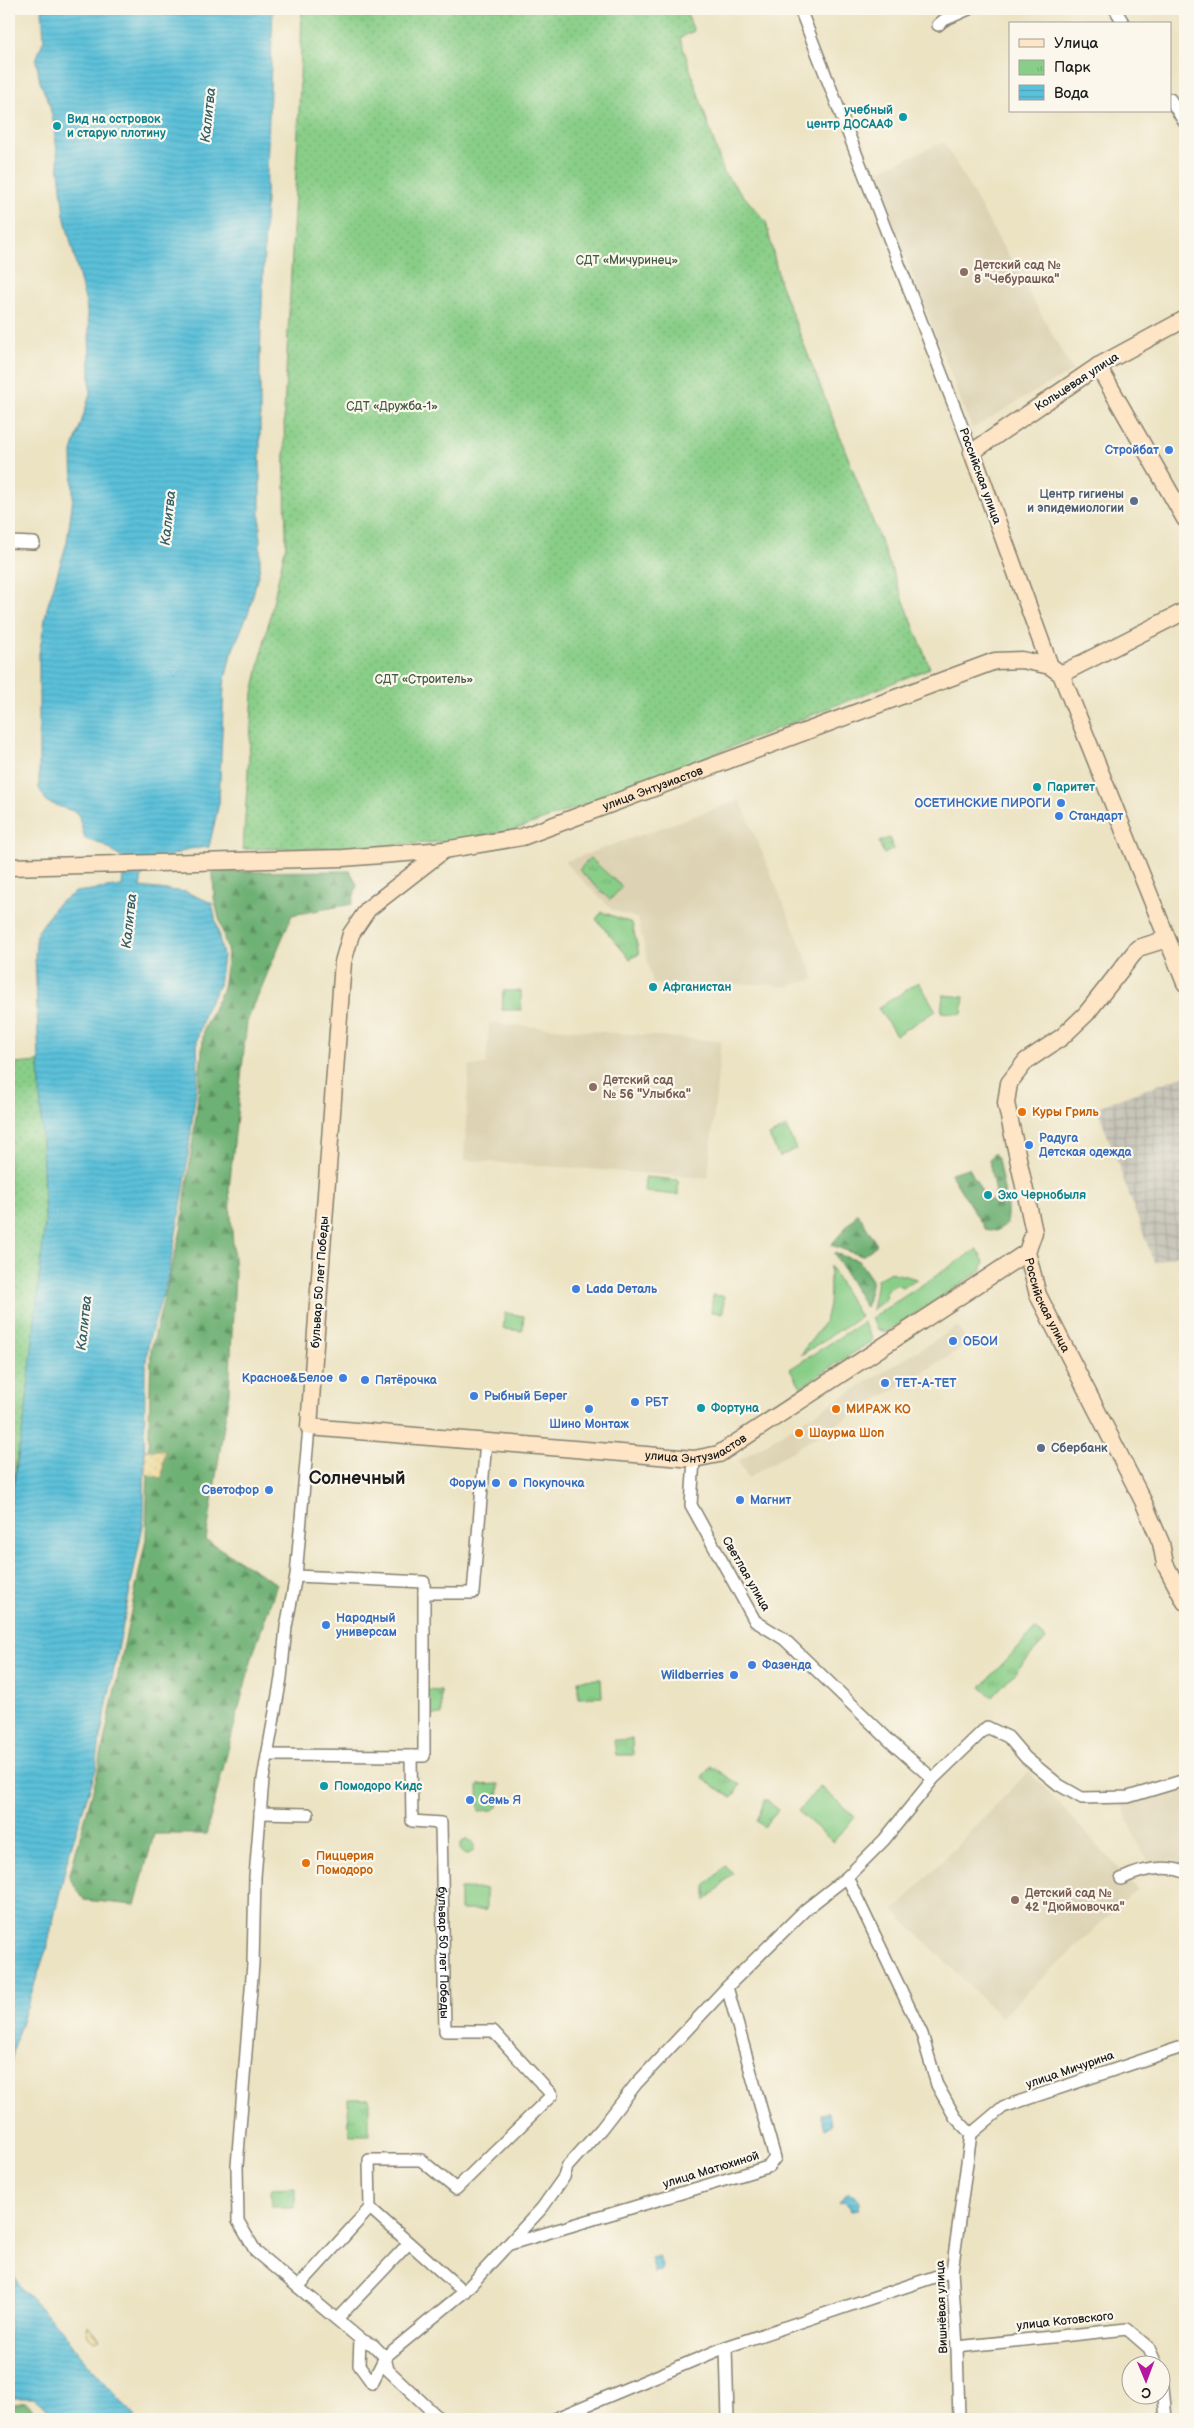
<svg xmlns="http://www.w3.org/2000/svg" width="1194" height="2428" font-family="'Balsamiq Sans',sans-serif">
  <defs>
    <pattern id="industrial-grid" width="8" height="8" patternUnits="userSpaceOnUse" patternTransform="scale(1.25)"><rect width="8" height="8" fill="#c7c5b8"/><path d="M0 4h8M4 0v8" fill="none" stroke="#aaa99e"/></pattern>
    <pattern id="forest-firs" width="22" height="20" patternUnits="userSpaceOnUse" patternTransform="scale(1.25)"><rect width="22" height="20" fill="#6eb174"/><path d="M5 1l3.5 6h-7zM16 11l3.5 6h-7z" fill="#5a8f5e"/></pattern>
    <pattern id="sand-dots" width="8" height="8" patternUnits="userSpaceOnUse" patternTransform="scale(1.25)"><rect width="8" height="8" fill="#eeda9e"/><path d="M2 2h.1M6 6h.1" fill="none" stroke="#ccba88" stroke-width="1.8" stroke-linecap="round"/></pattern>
    <pattern id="park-tufts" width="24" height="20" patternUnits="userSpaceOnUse" patternTransform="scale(1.25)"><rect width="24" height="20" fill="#89ce88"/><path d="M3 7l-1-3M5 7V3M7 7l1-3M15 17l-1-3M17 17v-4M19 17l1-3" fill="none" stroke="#76b075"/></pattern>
    <pattern id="garden-dots" width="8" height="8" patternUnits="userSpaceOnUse" patternTransform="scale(1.25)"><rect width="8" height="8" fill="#89ce88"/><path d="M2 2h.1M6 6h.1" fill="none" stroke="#76b075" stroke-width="1.8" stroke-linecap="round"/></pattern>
    <pattern id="water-rules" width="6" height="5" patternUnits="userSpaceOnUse" patternTransform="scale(1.25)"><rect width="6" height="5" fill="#5bc0d9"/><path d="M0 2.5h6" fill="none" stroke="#4fa4ba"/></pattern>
  </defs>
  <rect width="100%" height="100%" fill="#fbf7ec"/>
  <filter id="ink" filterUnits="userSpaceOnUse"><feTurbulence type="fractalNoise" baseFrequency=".02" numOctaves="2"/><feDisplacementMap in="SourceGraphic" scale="10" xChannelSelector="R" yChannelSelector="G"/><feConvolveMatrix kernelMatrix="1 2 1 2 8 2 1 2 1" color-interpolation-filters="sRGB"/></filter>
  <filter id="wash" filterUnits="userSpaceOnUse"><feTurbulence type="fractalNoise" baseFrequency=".0096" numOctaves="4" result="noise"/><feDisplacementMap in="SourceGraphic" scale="20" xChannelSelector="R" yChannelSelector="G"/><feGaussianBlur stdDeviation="1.12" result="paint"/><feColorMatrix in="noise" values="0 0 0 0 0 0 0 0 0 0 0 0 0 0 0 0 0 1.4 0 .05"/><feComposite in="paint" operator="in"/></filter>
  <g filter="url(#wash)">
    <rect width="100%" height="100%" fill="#ece3c3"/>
    <path fill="#ddd3b4" d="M944,142L1073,371L1020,400L972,429L873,173Z
      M740,800L815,979L784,987L771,984H653L638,919L613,910L564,862Z
      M489,1023L721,1041L708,1178L464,1160L469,1066L486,1065Z
      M958,1326L969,1344L748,1478L738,1461Z
      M1029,1771L1137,1889L1001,2017L894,1911Z
      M1185,1789V1865L1173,1859L1152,1865L1142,1853L1121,1803Z"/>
    <path fill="url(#industrial-grid)" d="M1185,1075V1252L1154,1263L1097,1107Z
      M581,2411L596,2419H569Z"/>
    <path fill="#89ce88" stroke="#527552" d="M919,982L936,1011L896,1035L878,1008Z
      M977,1249L984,1262L981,1271L886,1332L877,1329L871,1318Z
      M830,1266L860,1317L801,1355C807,1343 818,1334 824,1322C832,1305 829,1283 830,1266Z
      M890,1272L917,1279L903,1287L896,1284L887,1290L886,1299L872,1310L877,1280Z
      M863,1322L873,1340L801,1387L790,1369Z
      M820,1786L855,1817L833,1842L798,1811Z
      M460 1847a7 7 0 1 1 14 0a7 7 0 1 1-14 0Z
      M460,1889H486V1910H460Z"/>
    <path fill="url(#forest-firs)" stroke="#456648" d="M350,871L357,884L352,904L292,915L247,1022L229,1189L235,1273L229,1393L206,1540L277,1584L253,1654L206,1834H154L135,1905L84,1900L69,1877L97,1775L146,1539L151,1350L181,1230L196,1116L204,1028L223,988L228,954L214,898L213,872Z
      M994,1153L998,1159L1007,1206V1224L996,1231L985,1229L950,1173L969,1168L987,1201L996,1199L989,1160Z
      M858,1213L877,1245L862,1256L831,1245Z
      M834,1253L859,1261L872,1280L866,1308Z
      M26,2402L41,2419H9V2405Z"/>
    <path fill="url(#sand-dots)" stroke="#857b5d" d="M145,1450H165L162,1478L145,1474Z
      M88,2325L99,2339L94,2341L86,2334Z"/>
    <path fill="url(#park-tufts)" stroke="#527552" d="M889,838L894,849L884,854L879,842Z
      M590,858L622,887L610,900L579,870Z
      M602,912L632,923L639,954L630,959L596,919Z
      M503,991H521V1010H502Z
      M943,995L964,997L962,1014L941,1012Z
      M786,1127L796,1149L779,1157L769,1136Z
      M645,1177L678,1180V1195L644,1192Z
      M713,1295L724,1296L723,1313L711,1312Z
      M505,1313L524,1316L522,1331L503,1329Z
      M1035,1629L1046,1639L992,1697L981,1687Z
      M601,1679L602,1697L578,1698V1680Z
      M426,1690L441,1691L442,1715H426Z
      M632,1739L633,1755H616L614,1740Z
      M711,1766L740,1785L732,1798L702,1778Z
      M499,1784L498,1807L493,1810L479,1811L478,1785Z
      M765,1799L779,1810L764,1827L757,1821Z
      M725,1866L733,1873L706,1901V1885Z
      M348,2099H369V2135H349Z
      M295,2188V2207H272L271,2189Z"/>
    <path fill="url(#garden-dots)" stroke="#527552" d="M302,9H685L694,31L680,38L724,173L766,222L780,283L930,668L593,802L511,831L448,841L369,848L243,849L253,693L286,544L284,413L299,111Z
      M9,1060L14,1064L52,1061L55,1140L38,1373L16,1462L9,1547Z"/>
    <path fill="url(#water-rules)" stroke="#3c6e7a" d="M42,9H273L260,357V567L249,611L231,654L224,684L219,803L209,847L188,849L144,867L140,887L186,892L212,903L223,956L219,985L205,1011L197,1040L198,1072L184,1189L168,1278L149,1339L145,1369L144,1520L100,1739L96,1769L68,1857L47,1947L17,2036L9,2070V1513L26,1408L45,1221L35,955L37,933L57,904L76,892L122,886L124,860L104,845L85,839L78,813L47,802L39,788V654L47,608L67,542L73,497L72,452L90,394V371L89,327L86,304L64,215L54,125L49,103L40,82L36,60L44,39Z
      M829,2113L831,2126L825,2129L820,2114Z
      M847,2193L855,2196L859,2201L858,2210L851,2211L849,2205L844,2201L839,2203Z
      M659,2256L662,2266L661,2271L655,2272L651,2258Z
      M9,2265L20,2287L61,2329L79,2354L136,2417L135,2419H56L52,2413L34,2398H9Z"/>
  </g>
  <g filter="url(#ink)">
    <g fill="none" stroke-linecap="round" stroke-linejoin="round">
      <defs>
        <g id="street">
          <path d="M800,9L972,452"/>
          <path d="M1115,9L1124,24"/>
          <path d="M938,25L944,20L969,9"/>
          <path d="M1170,99L1185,123"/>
          <path d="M9,542L34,543"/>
          <path d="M309,1427L296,1576L286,1627L281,1678L263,1779L255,1877L253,1964L237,2166L238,2221L256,2252L360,2339L359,2365L372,2383"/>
          <path d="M694,1459L691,1505L755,1621L784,1639L893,1744L933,1779"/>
          <path id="s1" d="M296,1576L424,1582V1756H411L412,1821L441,1823L445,2031H493L552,2095L456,2189L421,2160H369L370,2208L464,2292"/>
          <path d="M424,1593H473L486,1441"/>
          <path d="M267,1755L411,1756"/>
          <path d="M260,1813L308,1814"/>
          <path d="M847,1877L922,2034L937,2085L955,2117L971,2134"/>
          <path d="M1121,1879C1142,1869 1163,1864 1185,1872"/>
          <path d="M971,2134L1003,2107L1185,2046"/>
          <path d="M510,2244L768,2167L775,2158L727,1987"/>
          <path d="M298,2287L370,2208"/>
          <path d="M337,2319L409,2243"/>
          <path d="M360,2339L373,2345L385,2357L388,2370L440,2419"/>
          <path d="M726,2347L728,2419"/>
          <path d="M957,2347L1127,2329L1149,2348L1157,2366"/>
          <path d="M1162,2376L1166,2419"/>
          <path d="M372,2383L385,2357L464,2292L542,2208L564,2177L567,2167L601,2129L636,2084L727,1987L805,1910L847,1877L884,1840L933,1779L987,1727L1008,1737L1026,1758L1059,1785L1082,1798L1128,1797L1185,1780"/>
          <path d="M554,2419L726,2347L952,2271"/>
          <path d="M959,2419L957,2347L952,2271L971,2134"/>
        </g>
        <g id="secondary">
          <path d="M1185,319L1098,366L972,452L1050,666L1061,674L1185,983"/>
          <path d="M1098,366L1185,519"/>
          <path d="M1061,674L1185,611"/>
          <path id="s2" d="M444,850L368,909L351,934L343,962L309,1427L694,1459L719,1454L1027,1252"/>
          <path id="s3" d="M9,867L343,858L444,850L522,837L995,661L1022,660L1050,666"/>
          <path id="s4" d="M1167,939L1138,948L1086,1014L1062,1037L1026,1061L1009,1083L1006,1103L1034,1232L1027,1252L1038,1295L1143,1501L1161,1543L1165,1564L1185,1602"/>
        </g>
      </defs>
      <use href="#street" stroke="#848070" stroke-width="14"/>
      <use href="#secondary" stroke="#848070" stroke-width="19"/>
      <use href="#street" stroke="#fff" stroke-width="11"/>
      <use href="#secondary" stroke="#fde5c5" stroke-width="16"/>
    </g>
  </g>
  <g fill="#0f9aa8" stroke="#fbf7ec" stroke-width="2">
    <circle cx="903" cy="117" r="5"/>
    <circle cx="57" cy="126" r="5"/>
    <circle cx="1037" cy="787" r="5"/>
    <circle cx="653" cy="987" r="5"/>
    <circle cx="988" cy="1195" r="5"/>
    <circle cx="701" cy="1408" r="5"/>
    <circle cx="324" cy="1786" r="5"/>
  </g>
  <g fill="#8d6e63" stroke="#fbf7ec" stroke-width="2">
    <circle cx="964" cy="272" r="5"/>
    <circle cx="593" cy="1087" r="5"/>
    <circle cx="1015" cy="1900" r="5"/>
  </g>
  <g fill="#3f7fe0" stroke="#fbf7ec" stroke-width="2">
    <circle cx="1169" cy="450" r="5"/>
    <circle cx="1061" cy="803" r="5"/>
    <circle cx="1059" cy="816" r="5"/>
    <circle cx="1029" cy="1145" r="5"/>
    <circle cx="576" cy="1289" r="5"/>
    <circle cx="953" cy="1341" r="5"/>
    <circle cx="343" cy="1378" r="5"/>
    <circle cx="365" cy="1380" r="5"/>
    <circle cx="885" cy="1383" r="5"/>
    <circle cx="474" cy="1396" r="5"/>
    <circle cx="635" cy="1402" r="5"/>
    <circle cx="589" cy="1409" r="5"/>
    <circle cx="496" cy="1483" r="5"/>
    <circle cx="513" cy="1483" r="5"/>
    <circle cx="269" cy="1490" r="5"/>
    <circle cx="740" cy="1500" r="5"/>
    <circle cx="326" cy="1625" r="5"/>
    <circle cx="752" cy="1665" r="5"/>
    <circle cx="734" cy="1675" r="5"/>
    <circle cx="470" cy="1800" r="5"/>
  </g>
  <g fill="#5c6f8a" stroke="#fbf7ec" stroke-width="2">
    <circle cx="1134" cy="501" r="5"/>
    <circle cx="1041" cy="1448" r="5"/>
  </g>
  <g fill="#e8710a" stroke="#fbf7ec" stroke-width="2">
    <circle cx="1022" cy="1112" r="5"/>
    <circle cx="836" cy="1409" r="5"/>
    <circle cx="799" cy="1433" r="5"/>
    <circle cx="306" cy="1863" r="5"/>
  </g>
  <g text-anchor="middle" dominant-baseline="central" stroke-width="4.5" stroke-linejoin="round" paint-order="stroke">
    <g font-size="12" font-weight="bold" fill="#0d838f" stroke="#fbf7ec" text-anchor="start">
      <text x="893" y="110" text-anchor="end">учебный<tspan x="893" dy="14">центр ДОСААФ</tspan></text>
      <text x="67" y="119">Вид на островок<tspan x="67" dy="14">и старую плотину</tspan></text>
      <text x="1047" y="787">Паритет</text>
      <text x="663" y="987">Афганистан</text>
      <text x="998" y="1195">Эхо Чернобыля</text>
      <text x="711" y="1408">Фортуна</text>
      <text x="334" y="1786">Помодоро Кидс</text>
    </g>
    <g font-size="12" fill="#425a42" stroke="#fbf7ec">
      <text x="627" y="260">СДТ «Мичуринец»</text>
      <text x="392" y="406">СДТ «Дружба-1»</text>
      <text x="424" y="679">СДТ «Строитель»</text>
    </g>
    <g font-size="12" font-weight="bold" fill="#785e54" stroke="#fbf7ec" text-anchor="start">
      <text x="974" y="265">Детский сад №<tspan x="974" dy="14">8 "Чебурашка"</tspan></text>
      <text x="603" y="1080">Детский сад<tspan x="603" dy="14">№ 56 "Улыбка"</tspan></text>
      <text x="1025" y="1893">Детский сад №<tspan x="1025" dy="14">42 "Дюймовочка"</tspan></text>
    </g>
    <g font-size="12" fill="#1c1c1c" stroke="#fbf7ec">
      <text transform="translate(1077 382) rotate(-33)">Кольцевая улица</text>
      <text transform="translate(980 476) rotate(70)">Российская улица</text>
      <text stroke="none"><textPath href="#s3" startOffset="654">улица Энтузиастов</textPath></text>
      <text transform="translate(320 1282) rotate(-86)">бульвар 50 лет Победы</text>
      <text stroke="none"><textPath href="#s4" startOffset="449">Российская улица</textPath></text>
      <text stroke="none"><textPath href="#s2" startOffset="1012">улица Энтузиастов</textPath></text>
      <text transform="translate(746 1574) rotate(60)">Светлая улица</text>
      <text stroke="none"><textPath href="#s1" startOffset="539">бульвар 50 лет Победы</textPath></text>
      <text transform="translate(1070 2070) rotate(-19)">улица Мичурина</text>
      <text transform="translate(711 2170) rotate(-17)">улица Матюхиной</text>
      <text transform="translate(942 2307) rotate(-92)">Вишнёвая улица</text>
      <text transform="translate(1065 2321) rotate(-6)">улица Котовского</text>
    </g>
    <g font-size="12" font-weight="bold" fill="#366cbe" stroke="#fbf7ec" text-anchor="start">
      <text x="1159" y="450" text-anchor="end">Стройбат</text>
      <text x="1051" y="803" text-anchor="end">ОСЕТИНСКИЕ ПИРОГИ</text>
      <text x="1069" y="816">Стандарт</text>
      <text x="1039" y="1138">Радуга<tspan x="1039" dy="14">Детская одежда</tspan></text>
      <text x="586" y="1289">Lada Dеталь</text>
      <text x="963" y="1341">ОБОИ</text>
      <text x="333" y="1378" text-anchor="end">Красное&amp;Белое</text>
      <text x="375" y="1380">Пятёрочка</text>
      <text x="895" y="1383">ТЕТ-А-ТЕТ</text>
      <text x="484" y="1396">Рыбный Берег</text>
      <text x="645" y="1402">РБТ</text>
      <text x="589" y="1424" text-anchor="middle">Шино Монтаж</text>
      <text x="486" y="1483" text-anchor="end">Форум</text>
      <text x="523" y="1483">Покупочка</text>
      <text x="259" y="1490" text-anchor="end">Светофор</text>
      <text x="750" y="1500">Магнит</text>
      <text x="336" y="1618">Народный<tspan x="336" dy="14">универсам</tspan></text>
      <text x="762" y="1665">Фазенда</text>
      <text x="724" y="1675" text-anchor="end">Wildberries</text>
      <text x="480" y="1800">Семь Я</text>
    </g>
    <g font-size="12" font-weight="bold" fill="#4e5e75" stroke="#fbf7ec" text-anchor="end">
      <text x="1124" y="494">Центр гигиены<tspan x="1124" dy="14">и эпидемиологии</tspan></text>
      <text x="1051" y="1448" text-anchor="start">Сбербанк</text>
    </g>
    <g font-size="12" font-weight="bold" fill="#c56008" stroke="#fbf7ec" text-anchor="start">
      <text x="1032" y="1112">Куры Гриль</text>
      <text x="846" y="1409">МИРАЖ КО</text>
      <text x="809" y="1433">Шаурма Шоп</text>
      <text x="316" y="1856">Пиццерия<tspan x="316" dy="14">Помодоро</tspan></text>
    </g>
    <g font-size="14" font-style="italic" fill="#355e68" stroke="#fbf7ec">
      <text transform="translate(208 115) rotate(-84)">Калитва</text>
      <text transform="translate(168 518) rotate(-84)">Калитва</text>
      <text transform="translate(129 921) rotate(-84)">Калитва</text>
      <text transform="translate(84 1323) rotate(-84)">Калитва</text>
    </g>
    <g font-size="18" font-weight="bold" fill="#1c1c1c" stroke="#fbf7ec">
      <text x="357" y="1478">Солнечный</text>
    </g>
  </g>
  <rect width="1194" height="2428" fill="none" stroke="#fbf7ec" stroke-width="30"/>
  <rect x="1009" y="22" width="162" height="90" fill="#fbf7ec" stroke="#a29f99"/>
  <rect x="1019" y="39" width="25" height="8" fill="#fde5c5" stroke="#a29f99"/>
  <text x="1054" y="48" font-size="15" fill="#1c1c1c">Улица</text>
  <rect x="1019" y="60" width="25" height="15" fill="url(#park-tufts)" stroke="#a29f99"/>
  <text x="1054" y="72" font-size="15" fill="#1c1c1c">Парк</text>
  <rect x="1019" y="85" width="25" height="15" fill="url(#water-rules)" stroke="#a29f99"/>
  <text x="1054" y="98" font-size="15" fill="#1c1c1c">Вода</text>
  <g transform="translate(1146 2380) rotate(179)"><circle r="24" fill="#fbf7ec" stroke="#a29f99"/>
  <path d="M0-4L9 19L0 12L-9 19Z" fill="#b5179e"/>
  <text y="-8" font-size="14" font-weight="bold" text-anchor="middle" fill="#1c1c1c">С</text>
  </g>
</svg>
